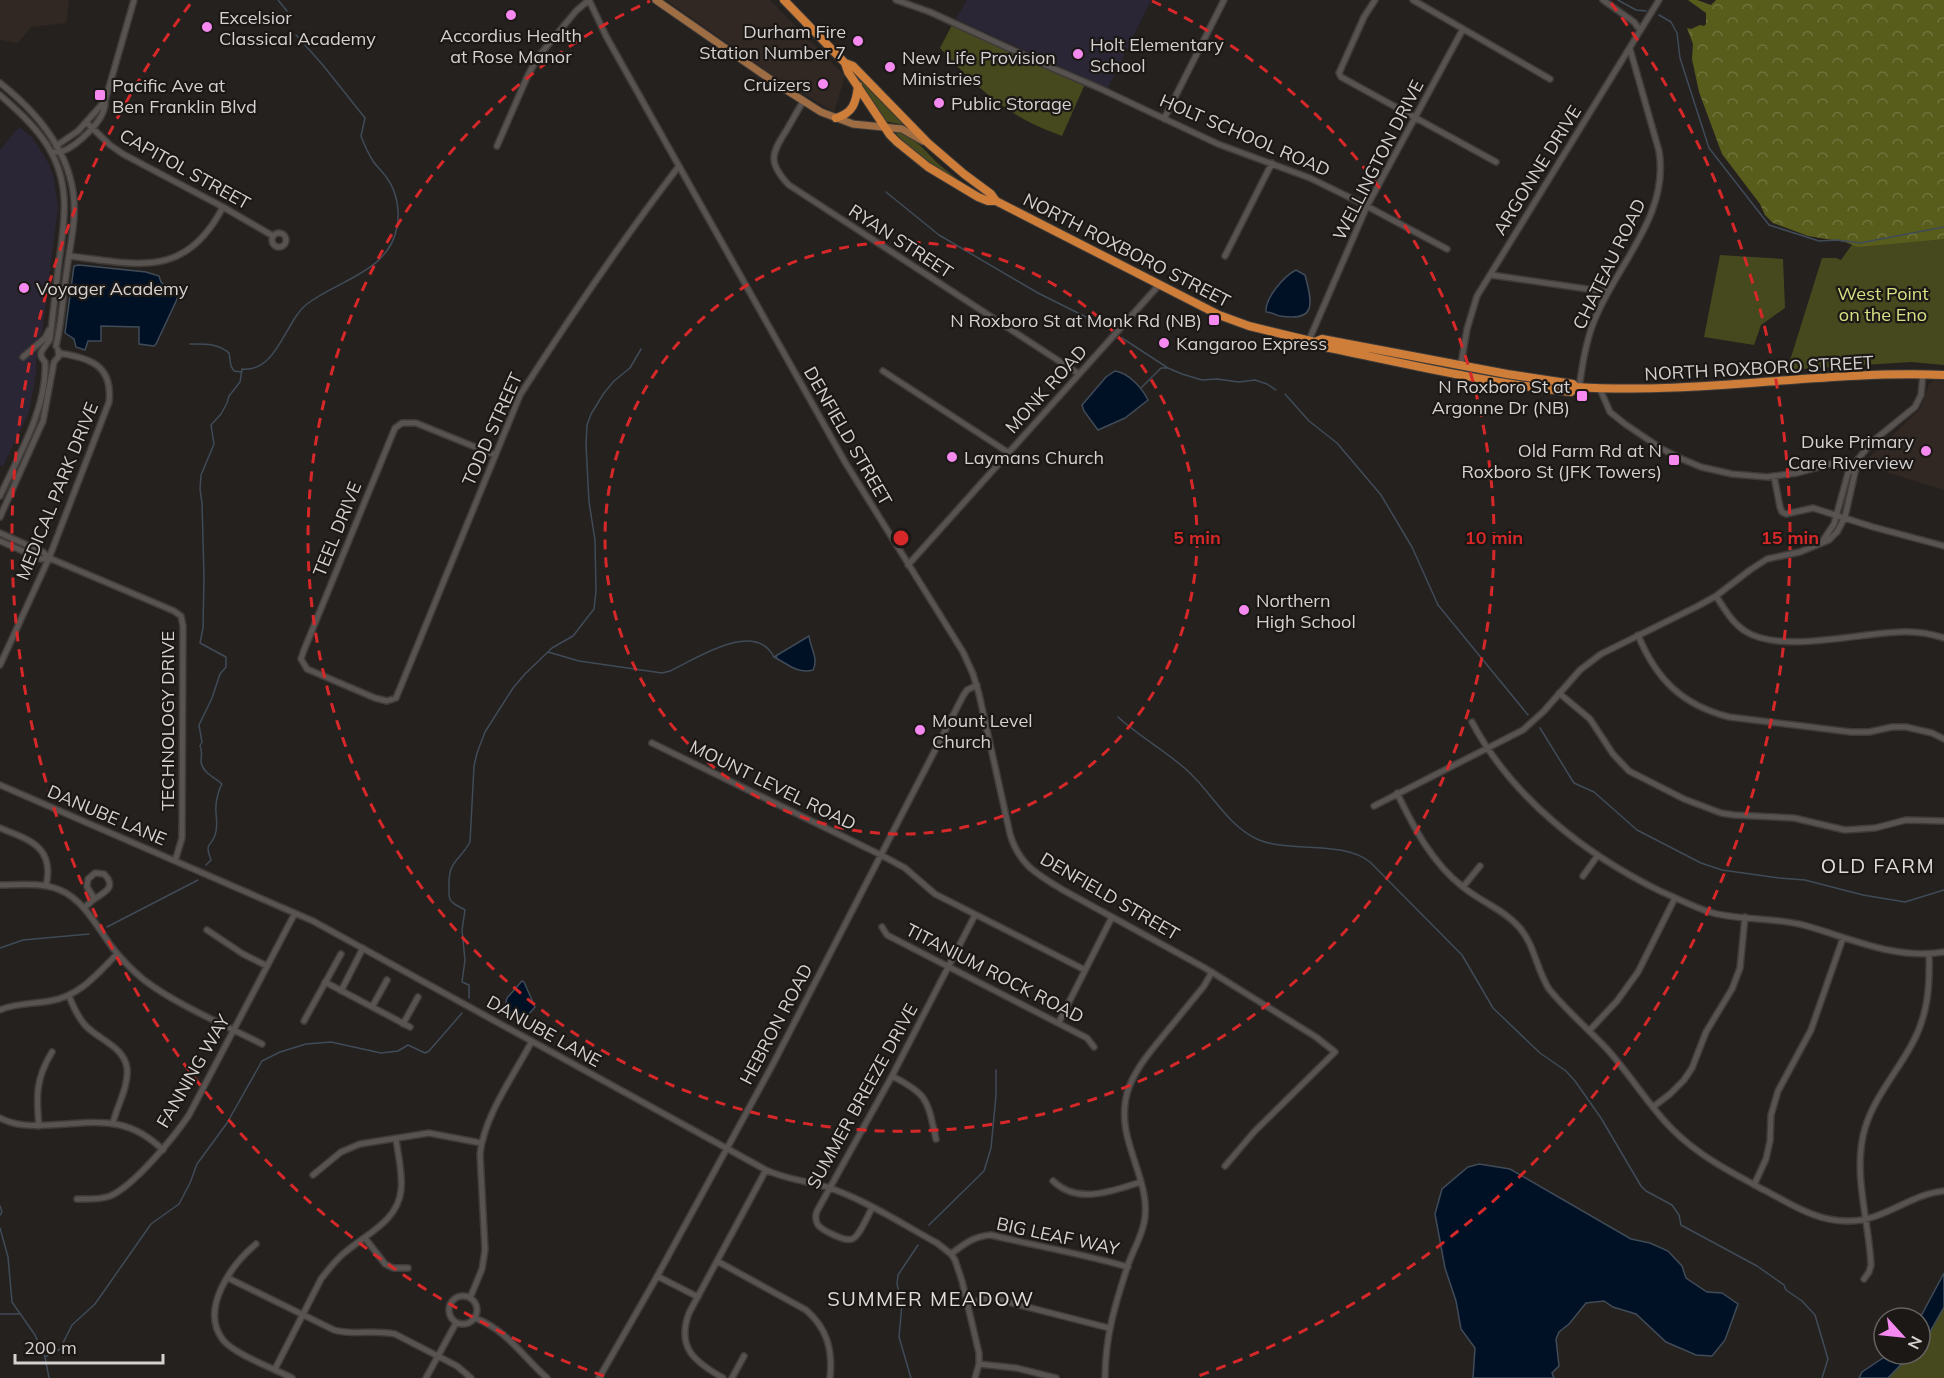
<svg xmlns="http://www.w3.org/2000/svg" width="1944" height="1378" font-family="Mulish,sans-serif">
  <defs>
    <pattern id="forest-crowns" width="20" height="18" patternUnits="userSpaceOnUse" patternTransform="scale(1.5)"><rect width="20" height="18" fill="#595d1c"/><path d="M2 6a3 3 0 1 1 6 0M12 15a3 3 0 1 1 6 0" fill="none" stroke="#70733c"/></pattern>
  </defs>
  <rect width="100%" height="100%" fill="#25211f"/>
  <path fill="#322823" d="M0,0H69L66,23L31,27L18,43L0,40Z
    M666,0H770L845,76L834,112L777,78Z
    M1935,380L1944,381V490L1867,466L1863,463L1921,408L1929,384Z"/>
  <path fill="#2b2636" d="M967,0H1151L1108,88L956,19Z
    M19,127L32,137L49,164L54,179L58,208L42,332L37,341L36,374L29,412L3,466L0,465V150Z"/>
  <path fill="#45491d" d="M952,25L1085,84L1062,136C1052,132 1041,128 1031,123C997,106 966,77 940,48Z
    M857,74L905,124V125L884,121L855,76Z
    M1944,74V365L1911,362L1787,370L1822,258H1836L1841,260L1853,243Z
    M895,132C913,133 927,154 941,166C949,173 959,180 968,187C942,176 912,155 895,132Z
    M1720,255L1783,259L1785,308L1761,325L1754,345L1704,337Z
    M1944,1300V1378H1877L1904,1354H1920V1339Z"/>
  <path fill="url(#forest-crowns)" d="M1688,0H1697L1711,5L1716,0H1944V239L1858,247L1845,242L1808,236L1773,223L1765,215L1760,204L1722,154L1699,92L1692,59L1693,44L1687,28L1691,29L1700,25L1704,26L1706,24V13Z"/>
  <path fill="#001125" stroke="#404b58" stroke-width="1.5" d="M79,265L146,272L159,276L161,282L178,297L156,344L154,346L139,344V327L101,326V341H88L85,350L76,347L74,339L65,333L74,266Z
    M1296,270L1305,275C1313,304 1316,322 1280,316C1275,315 1272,312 1266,312C1265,298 1284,276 1296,270Z
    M1115,371C1129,373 1142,388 1148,400L1125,418L1098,430L1084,411L1082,405L1106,377Z
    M809,636C810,647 819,659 813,670C797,674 788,664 774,657Z
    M522,981L524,982L535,1007L527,1016L512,1013L505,1007L507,998Z
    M1479,1164L1510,1169L1631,1239L1650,1243L1668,1251L1682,1266L1686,1278L1707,1292L1722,1293L1738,1304L1725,1340L1712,1356L1696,1355L1666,1342L1636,1314L1613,1307L1604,1301L1586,1303L1569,1324L1559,1332L1556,1339L1559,1366L1552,1373L1554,1378H1473L1475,1348L1461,1329L1456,1301L1445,1268L1435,1214L1442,1189L1468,1167Z
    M1944,1273V1307L1927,1337L1920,1344V1318Z
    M1889,1354H1911L1888,1378H1859L1862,1372Z"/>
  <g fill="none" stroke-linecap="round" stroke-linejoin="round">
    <path stroke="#404b58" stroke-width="1.5" d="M278,0L287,11
      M1618,0L1636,10L1646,11
      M1659,15L1671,22L1677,33L1680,58L1709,148L1769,225L1819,241L1837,240L1860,243L1944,227
      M886,192L939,235L1038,293L1108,328
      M1122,338L1168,368L1182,374L1202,380L1217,379L1239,382L1255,380L1267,384L1276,390
      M190,344C205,344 217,343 229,353L231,366L234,371L242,372
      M1141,388L1161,368H1167
      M1285,394L1309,421L1337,443L1381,495L1412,547L1438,605L1528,715
      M548,652L579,661L662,673L670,671C696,659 755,619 774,657H777
      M1118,717C1141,738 1168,752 1190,773C1213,795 1229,827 1259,840C1293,853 1342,840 1370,862L1462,955L1493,1008L1540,1053L1566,1071L1575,1081L1601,1118L1641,1186L1646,1191L1672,1205L1679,1215L1681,1225L1757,1266L1784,1285L1786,1290L1802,1301L1815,1315L1828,1359L1822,1378
      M1540,728L1574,783L1594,792L1637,830L1701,863L1722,870L1779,878L1805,880L1863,895L1905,902L1944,890
      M206,865L211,860C204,841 211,848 215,835C219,825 215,816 216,806C216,801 219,788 222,784C214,777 203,773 201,762C201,755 203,752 200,746L202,742L199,725L212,698L220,674L226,667V657L200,643L203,628L204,577L202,503L200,489L201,475L214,444L211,425L221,414L227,403L229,396L240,382L242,369C277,373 285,321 307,304C338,280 389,272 397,227C400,211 397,192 387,178C383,172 377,167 373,161C368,153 364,144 361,136L365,118L322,64L296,35
      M107,927L198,880
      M0,948L23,940L89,934
      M469,998V985L462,982L465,960L462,930L465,910C461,907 452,905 450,899C449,898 449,890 449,889C448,859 458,864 470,842L474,766L477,753L485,732L513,688L525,674L552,648L573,636L594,609L596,591L595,540L589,502L586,445L587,425L591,414L604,393L614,381L630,368L641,349
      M0,1206L2,1212L0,1215
      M929,1225L984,1171L991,1148L996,1095V1070
      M0,1228L8,1257L12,1302L35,1335L45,1357L49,1378
      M0,1314H20
      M45,1357L60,1349L72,1325L95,1304L151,1224L179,1204L190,1183L197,1164L227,1123L262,1061L280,1052L306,1044L331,1042L381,1053L398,1051L408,1045L425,1053L429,1051L462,1013
      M911,1378L899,1337L902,1304L897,1284L898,1275L918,1245"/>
    <defs>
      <path id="minor" d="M589,0L606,36L845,462L963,652L973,674L979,694L1010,834C1019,865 1037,874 1063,890L1205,968L1316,1037L1335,1052L1254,1132L1225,1166
        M896,0L930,12L1050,67L1099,88L1218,144L1310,178L1359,202L1447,249
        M1375,0L1364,17L1339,73L1341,77L1496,162
        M1413,0L1550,79
        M1603,0L1634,22L1640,30
        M0,83C43,117 78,161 74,218C73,235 69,252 67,269C63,294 62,321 56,346
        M0,95C17,110 35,126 47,145C71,183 65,219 59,261C56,287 53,313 50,339C46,348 35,352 45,362
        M803,102C797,111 792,121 786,131C771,154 768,163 789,185L1079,374
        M1164,119L1224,0
        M87,123L110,145L123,154L223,207L273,236
        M56,146L78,131L105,101
        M497,146L528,75L538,57L576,11L589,0
        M51,152C52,152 60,152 61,152C77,146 107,119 105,101L134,0
        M272 240a7 7 0 1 1 14 0a7 7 0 1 1-14 0Z
        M69,256C137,264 185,280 223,207
        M1225,256L1272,163
        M1491,275L1608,292
        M1309,340L1367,206L1463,29
        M23,357L45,338L49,330
        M1461,364L1467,329L1477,296L1659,0
        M883,371L1009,453
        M1579,388C1583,360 1587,333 1600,308C1624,257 1669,211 1659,151L1630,49
        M1600,389L1610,412L1625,424L1662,449L1682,459L1701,467L1732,474L1767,477L1797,473L1834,463L1856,466
        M495,455L416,423H402L395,428L304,650L301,659L307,669L375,698L387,701L396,698L520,395C570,317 623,239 679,166
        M1774,476L1780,507L1782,512L1786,514L1813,508L1873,527L1944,546
        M0,496C18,457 48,406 45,362
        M0,517L43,421L54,362L59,356L58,350
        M0,533L43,552L49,558L174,611L181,616L183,626L182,838L175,861
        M0,541L41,559L49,558
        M1822,542L1834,524L1848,473L1856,466
        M908,565L1159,285
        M1716,596C1724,608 1732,623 1745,631C1779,654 1859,633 1899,632C1914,631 1929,633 1944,638
        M1638,635C1656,679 1682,705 1729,717L1851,732H1869L1892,727H1906L1932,733L1944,739
        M0,665L49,558L109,402C113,365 90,358 59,353
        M1559,693L1590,719L1613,754L1629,771L1684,799L1721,813L1734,815L1794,818L1845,830L1875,828L1906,820L1944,821
        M1472,722C1512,798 1586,855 1662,892C1679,899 1695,908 1713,913C1744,921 1776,917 1807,926C1852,939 1896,960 1944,952
        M652,743L881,855L905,868L935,894L1085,970
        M0,785L313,921L766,1170C789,1181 814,1181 838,1191C872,1204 904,1225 937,1243L951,1254L955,1260L962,1281L979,1353V1364L975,1378
        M1397,793C1414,828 1432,863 1463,887C1481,902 1503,909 1519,927C1535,945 1536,969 1549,989C1566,1010 1587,1028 1606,1048C1630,1074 1648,1105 1673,1130C1699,1156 1732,1173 1764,1190C1791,1204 1817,1222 1849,1221C1884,1221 1910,1194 1944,1191
        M1374,806L1523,730L1544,711L1580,670L1601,654L1698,606L1716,596L1750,570L1767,559L1800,552L1829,540L1837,532L1845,517L1858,459L1873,441L1915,407L1921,395L1923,374
        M0,828C30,840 55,847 46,886
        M1583,876L1598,855
        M0,885C19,885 41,882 60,890C84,900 97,927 112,947C121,959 132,970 144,980C177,1005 225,1025 262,1044
        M1463,887L1480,866
        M84,908C88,905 92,900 96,898C107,891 116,886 104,874L95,873L88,879L87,887L94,898
        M882,927L887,935L1087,1038L1094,1047
        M207,930L243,954L267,966
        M325,982L410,1027
        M341,991L363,948
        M69,996C73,1006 77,1016 85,1025C97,1039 124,1046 127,1068C129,1086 117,1106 113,1123
        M372,1007L387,980
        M0,1010C15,1003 34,1004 50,1001C80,996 97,974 117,954
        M304,1021L341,954
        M1059,1022L1112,917
        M403,1024L418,997
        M1589,1031L1617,1001L1638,972L1675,898
        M892,1076C929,1095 927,1100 936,1139
        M1653,1107L1670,1094L1684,1080L1692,1068L1706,1032L1732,989L1740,968L1745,917
        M0,1118C16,1126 31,1126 50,1125C95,1123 126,1114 163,1150
        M39,1126C36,1095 36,1078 52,1052
        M313,1175L341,1152L360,1144L429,1133L481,1143
        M1053,1181C1078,1205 1112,1191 1141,1182
        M1754,1185L1766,1159L1770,1141L1771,1115L1778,1091L1811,1030L1843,938
        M77,1199C88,1199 99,1200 110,1196C134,1186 174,1137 189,1115L295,913
        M872,1208C868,1215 859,1237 852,1239C845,1242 822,1230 818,1225C815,1220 815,1216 817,1211L892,1076L975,915
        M365,1238L385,1264L393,1268H408
        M256,1244C232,1264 199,1309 223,1340C234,1354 275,1369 292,1378
        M951,1254C964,1244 974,1236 991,1235C1036,1246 1083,1254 1128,1267
        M717,1261L806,1310C827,1328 833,1350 830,1378
        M657,1276L698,1297
        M228,1278L334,1330C356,1336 373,1329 395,1334L457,1366L471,1378
        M1864,1279L1869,1272L1871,1265C1869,1220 1852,1172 1865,1128C1875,1096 1897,1072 1912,1044C1928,1015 1930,986 1929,954
        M449 1310a14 14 0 1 1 28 0a14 14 0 1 1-28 0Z
        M470,1298L482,1269L485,1250L480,1154C484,1116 514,1075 532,1041
        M968,1304L983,1299H996L1109,1328
        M475,1318C507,1330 523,1357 547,1378
        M979,1364L1016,1368L1056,1378
        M275,1369L321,1279C328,1270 334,1262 343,1254C364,1235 398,1222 401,1190C403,1174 398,1155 396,1139
        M426,1378L456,1323
        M599,1378L654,1282L773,1064L963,696L967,690L977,685
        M723,1378C695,1362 676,1348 689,1313L766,1170
        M732,1378L744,1356
        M1105,1378C1105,1336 1116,1301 1129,1262C1134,1249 1141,1237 1144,1223C1150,1196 1136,1169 1129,1143C1115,1096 1134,1071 1163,1036C1177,1019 1190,1003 1204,986L1212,972"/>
      <path id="major" d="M656,0L780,86L821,112L853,124L902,129L923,141"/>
      <path id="highway" d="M784,0L845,63L848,72L890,135L897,142L928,167L978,197L988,201H996L1219,315L1249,326L1315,342L1320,346C1403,363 1487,383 1571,392L1576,387
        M845,63L853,66L928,143L964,174L991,194L996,201
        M836,118C853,113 856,103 858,86
        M1315,342L1322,339L1507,374L1573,384L1576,387C1700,395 1821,370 1944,375"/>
    </defs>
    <use href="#minor" stroke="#3e3b39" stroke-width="8"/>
    <use href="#major" stroke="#3e3b39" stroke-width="9"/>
    <use href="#highway" stroke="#3e3b39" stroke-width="10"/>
    <use href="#minor" stroke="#585351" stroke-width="5"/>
    <use href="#major" stroke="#9f6d43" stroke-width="7"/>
    <use href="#highway" stroke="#cf7e3a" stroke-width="8"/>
  </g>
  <g fill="none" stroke="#d62828" stroke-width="3" stroke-dasharray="10 8">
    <circle cx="901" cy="538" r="296"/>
    <path d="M1152 1A593 593 0 1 1 650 1"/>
    <path d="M604 1376A889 889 0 0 1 191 3M1611 3A889 889 0 0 1 1198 1376"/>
  </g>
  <g fill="#f589ef" stroke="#1b1816" stroke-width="2">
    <circle cx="511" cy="15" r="6"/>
    <circle cx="207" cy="27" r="6"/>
    <circle cx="858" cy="41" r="6"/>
    <circle cx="1078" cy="54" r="6"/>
    <circle cx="890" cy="67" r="6"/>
    <circle cx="823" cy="84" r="6"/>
    <rect x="94" y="89" width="12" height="12" rx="3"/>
    <circle cx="939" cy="103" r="6"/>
    <circle cx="24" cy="288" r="6"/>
    <rect x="1208" y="314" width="12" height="12" rx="3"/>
    <circle cx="1164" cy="343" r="6"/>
    <rect x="1576" y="390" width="12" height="12" rx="3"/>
    <circle cx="1926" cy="451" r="6"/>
    <circle cx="952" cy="457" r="6"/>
    <rect x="1668" y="454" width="12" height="12" rx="3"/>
    <circle cx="1244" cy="610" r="6"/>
    <circle cx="920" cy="730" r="6"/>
  </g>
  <g text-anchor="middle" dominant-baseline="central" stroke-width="4.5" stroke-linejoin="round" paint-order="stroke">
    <g font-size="18" fill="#d4d1d0" stroke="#1b1816" text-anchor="start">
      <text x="219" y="17">Excelsior<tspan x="219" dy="21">Classical Academy</tspan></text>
      <text x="846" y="31" text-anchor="end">Durham Fire<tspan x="846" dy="21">Station Number 7</tspan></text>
      <text x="511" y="35" text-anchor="middle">Accordius Health<tspan x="511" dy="21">at Rose Manor</tspan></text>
      <text x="1090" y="44">Holt Elementary<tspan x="1090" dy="21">School</tspan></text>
      <text x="902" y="57">New Life Provision<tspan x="902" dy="21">Ministries</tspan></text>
      <text x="811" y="84" text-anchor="end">Cruizers</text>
      <text x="112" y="85">Pacific Ave at<tspan x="112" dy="21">Ben Franklin Blvd</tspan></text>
      <text x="951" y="103">Public Storage</text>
      <text x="36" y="288">Voyager Academy</text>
      <text x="1202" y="320" text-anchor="end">N Roxboro St at Monk Rd (NB)</text>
      <text x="1176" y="343">Kangaroo Express</text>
      <text x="1570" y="386" text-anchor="end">N Roxboro St at<tspan x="1570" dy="21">Argonne Dr (NB)</tspan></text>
      <text x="1914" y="441" text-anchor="end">Duke Primary<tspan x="1914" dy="21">Care Riverview</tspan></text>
      <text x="1662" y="450" text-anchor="end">Old Farm Rd at N<tspan x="1662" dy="21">Roxboro St (JFK Towers)</tspan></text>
      <text x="964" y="457">Laymans Church</text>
      <text x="1256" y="600">Northern<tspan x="1256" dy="21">High School</tspan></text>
      <text x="932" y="720">Mount Level<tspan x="932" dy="21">Church</tspan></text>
    </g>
    <g font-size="18" fill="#d4d1d0" stroke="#1b1816">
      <text transform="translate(1245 135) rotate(23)">HOLT SCHOOL ROAD</text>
      <text transform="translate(1378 160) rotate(-63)">WELLINGTON DRIVE</text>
      <text transform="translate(185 169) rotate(29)">CAPITOL STREET</text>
      <text transform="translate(1537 170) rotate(-58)">ARGONNE DRIVE</text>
      <text transform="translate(901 241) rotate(33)">RYAN STREET</text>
      <text transform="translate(1127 250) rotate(27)">NORTH ROXBORO STREET</text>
      <text transform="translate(1609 264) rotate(-64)">CHATEAU ROAD</text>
      <text transform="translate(1759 368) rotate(-3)">NORTH ROXBORO STREET</text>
      <text transform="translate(1046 389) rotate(-48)">MONK ROAD</text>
      <text transform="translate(492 429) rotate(-66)">TODD STREET</text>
      <text transform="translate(848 436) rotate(60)">DENFIELD STREET</text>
      <text transform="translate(57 491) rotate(-68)">MEDICAL PARK DRIVE</text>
      <text transform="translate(337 529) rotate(-68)">TEEL DRIVE</text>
      <text transform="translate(167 721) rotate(-90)">TECHNOLOGY DRIVE</text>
      <text transform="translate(773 785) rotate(26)">MOUNT LEVEL ROAD</text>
      <text transform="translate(107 815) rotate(23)">DANUBE LANE</text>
      <text transform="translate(1110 896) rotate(30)">DENFIELD STREET</text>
      <text transform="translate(995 973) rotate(27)">TITANIUM ROCK ROAD</text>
      <text transform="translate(776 1024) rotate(-62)">HEBRON ROAD</text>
      <text transform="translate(544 1031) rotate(29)">DANUBE LANE</text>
      <text transform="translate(193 1071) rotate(-60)">FANNING WAY</text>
      <text transform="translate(862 1096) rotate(-61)">SUMMER BREEZE DRIVE</text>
      <text transform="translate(1058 1236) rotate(12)">BIG LEAF WAY</text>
    </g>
    <g font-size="18" fill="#d8e084" stroke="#1b1816">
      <text x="1883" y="293">West Point<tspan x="1883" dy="21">on the Eno</tspan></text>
    </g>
    <g font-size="20" letter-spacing="1.5" fill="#e1dcd9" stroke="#1b1816">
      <text x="1878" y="865">OLD FARM</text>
      <text x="931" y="1298">SUMMER MEADOW</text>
    </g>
  </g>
  <circle cx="901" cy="538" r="9" fill="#d62828" stroke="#1b1816" stroke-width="3"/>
  <g font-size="18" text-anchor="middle" font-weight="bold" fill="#d62828" stroke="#1b1816" stroke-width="4.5" stroke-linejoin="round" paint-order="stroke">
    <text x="1197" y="544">5 min</text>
    <text x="1494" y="544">10 min</text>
    <text x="1790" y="544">15 min</text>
  </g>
  <g transform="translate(1902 1336) rotate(117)"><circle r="28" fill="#1b1816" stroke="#656260" stroke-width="1.5"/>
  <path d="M0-4.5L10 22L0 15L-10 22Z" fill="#f589ef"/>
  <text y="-9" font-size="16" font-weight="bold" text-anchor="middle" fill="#d4d1d0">N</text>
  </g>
  <path d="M15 1354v9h148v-9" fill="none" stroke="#d4d1d0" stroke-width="3"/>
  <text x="24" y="1354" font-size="18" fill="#d4d1d0" stroke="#1b1816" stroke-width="4.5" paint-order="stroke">200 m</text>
</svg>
